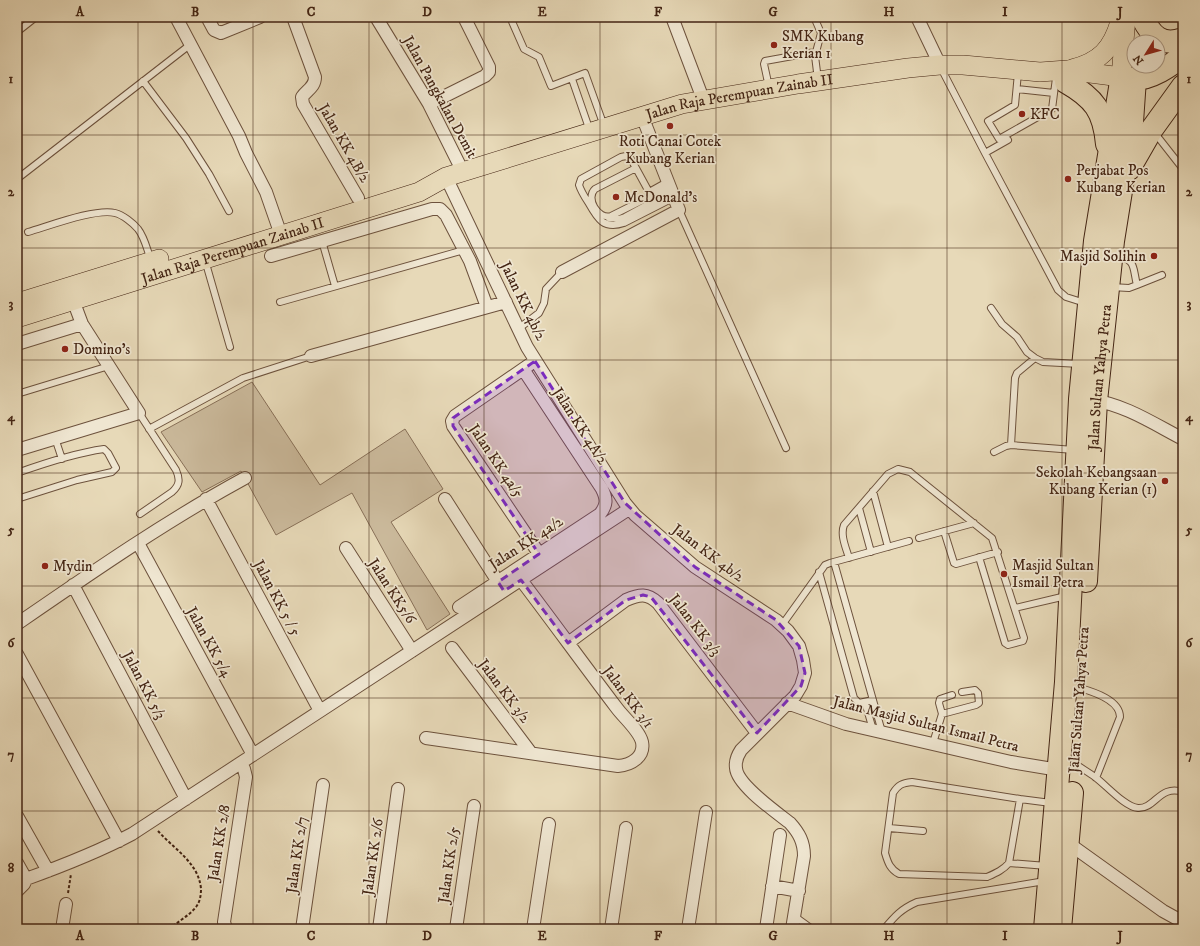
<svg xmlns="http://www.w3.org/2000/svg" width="1200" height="946" font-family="'IM FELL DW Pica',serif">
  <rect width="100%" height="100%" fill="#e7d9b8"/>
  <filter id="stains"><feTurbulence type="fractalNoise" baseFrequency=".005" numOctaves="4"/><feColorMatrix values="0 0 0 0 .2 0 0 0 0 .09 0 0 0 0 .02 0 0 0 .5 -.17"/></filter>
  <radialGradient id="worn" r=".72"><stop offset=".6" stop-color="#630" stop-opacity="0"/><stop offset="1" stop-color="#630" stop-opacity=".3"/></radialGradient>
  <path fill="#cbba9c" stroke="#887058" d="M252,382L320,485L405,429L443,489L391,522L450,614L427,630L352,493L276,535L241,471L202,492L161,432Z"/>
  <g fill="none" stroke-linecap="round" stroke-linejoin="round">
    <defs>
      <path id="lane" d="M510,17L524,49L539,57L551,86L585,73L604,126
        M814,17L821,33L815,56L818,80
        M17,32L36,17
        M941,68L985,153L1058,290L1066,297L1085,303
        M1018,73L1015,105L988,121L999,139L1052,109L1056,78
        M572,79L590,131
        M143,81L186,138L209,174L229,211
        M769,87L764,64L765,61L815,52
        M1017,89L1054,93
        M1154,132L1183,169
        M985,153L1008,140
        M636,168L595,189C585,198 598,220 611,216L669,187
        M17,179L191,44
        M667,182L649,192L631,159L626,156L621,157L581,179L579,185C581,191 584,196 588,202C597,218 603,230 624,223L673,198
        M679,210L786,448
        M609,218L619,219L625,217L671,192
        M28,232C49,226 96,208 115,213C123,215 133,223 138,229C145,238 147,250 151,260
        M322,241L335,286
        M205,260L230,347
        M1137,285L1162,275
        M1111,287L1129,288L1137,285C1132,265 1137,261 1115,255
        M280,302L464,250
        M991,308L1002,324L1017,337L1027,352L1035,358L1043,362L1080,364
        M518,329L539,313L544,303L546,289L562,272
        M17,394L109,366
        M139,413L176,470C180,479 180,485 172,492L140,514
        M149,429L243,378L311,356
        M55,438L62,459
        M1011,445L1015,378L1017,373L1035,358
        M994,452L1006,446L1011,445L1074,450
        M17,473C45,463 75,453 104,449L108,453L116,468L112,472L77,480L17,499
        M873,491L888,547
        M859,508L871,552
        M944,531L954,563L956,564L998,552
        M919,538L974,523
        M849,558C846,548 840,535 844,525L888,474L898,469L910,472L992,538L1024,638L1023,641L1008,645L1005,643L979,557
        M834,562L882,732
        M819,572L854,698L859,703L873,700
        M1015,608L1066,596
        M782,625L825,565L830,563L909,541
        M1080,688C1094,692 1120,700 1120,717L1096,778
        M952,695L940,699L939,703L942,714L976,705L979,703L978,693L975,690L962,692
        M865,702L873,730
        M933,743L942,714
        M1074,763C1081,768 1088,772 1095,777C1106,785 1125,807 1138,808C1155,809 1160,784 1183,792
        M1020,799L912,782C902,783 898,785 893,793L885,853C888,863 890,869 899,874L987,877C996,873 1003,870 1009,863L1020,799L1051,803
        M889,828L923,831
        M1009,863L1047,866
        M794,916L812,929
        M884,929C895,916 901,909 917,902L1045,881"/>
      <path id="street" d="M176,17L239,136L246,153L266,192L281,235
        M207,17L214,30L221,33L260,17
        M293,17L315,77C315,87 307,90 302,97L303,104L358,198
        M376,17L429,104L463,172
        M672,17L703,99
        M917,17L940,65
        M429,104L485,76L489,72V67L464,17
        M446,177L527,347L625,503L635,515L695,567L776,620L788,631L799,646L803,660L805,673L801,686L795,696L741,750C737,756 735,761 736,768C737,785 776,812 790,823C799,833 804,842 804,856L792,929
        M271,256L432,209H440L446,215L470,261L487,307
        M562,272L679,210L642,116
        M17,344L82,324
        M311,356L506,302
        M529,365L455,416L452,421L453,426L544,561
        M1091,400C1124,404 1154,424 1183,439
        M17,450L139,413L82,324L73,300
        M206,499L320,711
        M445,499L502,588
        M138,543L253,755
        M346,548L412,651
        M73,585L186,799
        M459,607L600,514C607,505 607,499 602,489L523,369
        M17,624C91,573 166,521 245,478
        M568,643L626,600C640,594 647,593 658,603L757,733
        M452,648L531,753
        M17,654L119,841
        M787,703L846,724L1011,762L1059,770
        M426,738L618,766C631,765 645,757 642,742C639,730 623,717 616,707C584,665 553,622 521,580
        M17,816L48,871
        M1068,843L1163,911L1183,922
        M17,863L26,879L24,884L17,891
        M26,879C62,866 98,852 132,834L629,509
        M772,886L799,891
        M62,929L66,904
        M226,929L224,922L246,777L244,769L241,763
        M302,929L323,785
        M379,929L398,789
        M456,929L474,806
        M533,929L549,824
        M611,929L626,828
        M688,929L706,812
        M766,929L780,835"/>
      <g id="primary">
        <path d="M1072,69C1100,62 1112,49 1120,22"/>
        <path d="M17,303L159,259"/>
        <path id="s1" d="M17,318L419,192L446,177L682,104L798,84L908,68L940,65H963L1040,72L1067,70L1121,77L1126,17"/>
      </g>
      <g id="highway">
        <path d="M1142,17C1151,35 1161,47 1183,39"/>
        <path d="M1066,82C1094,98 1104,111 1107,144"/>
        <path d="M1129,169L1152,129L1183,86"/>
        <path id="s2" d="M1086,581L1096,401L1113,241L1132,122L1135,79"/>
        <path d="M1045,929L1066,682L1080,399L1095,241L1120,88L1121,77C1125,77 1130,79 1134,79C1151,79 1171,66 1183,55"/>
        <path d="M1060,929L1072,793"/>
      </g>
    </defs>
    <use href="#lane" stroke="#6d523d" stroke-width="8"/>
    <use href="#street" stroke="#6d523d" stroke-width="14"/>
    <use href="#primary" stroke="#442514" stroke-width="20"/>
    <use href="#highway" stroke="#442514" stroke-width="24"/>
    <path stroke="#442514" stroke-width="2" stroke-dasharray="3 2" stroke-linecap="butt" d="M158,831C174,849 199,863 201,889C201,895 200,902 196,907C189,916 178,921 170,929
      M68,893L71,874"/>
    <use href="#lane" stroke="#efe6d1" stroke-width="6"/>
    <use href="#street" stroke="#efe6d1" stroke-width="12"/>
    <use href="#primary" stroke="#e7d9b8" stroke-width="19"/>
    <use href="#highway" stroke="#e7d9b8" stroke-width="22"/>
  </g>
  <path fill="#7b2cbf" fill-opacity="0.2" stroke="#7b2cbf" stroke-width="3" stroke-dasharray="8 5" stroke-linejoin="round" d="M535,361L625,503L695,567L776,620L799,646L805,673L801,686L757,733L651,597L643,595L626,600L568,643L521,580L504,591L498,582L539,554L453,426V418Z"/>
  <path fill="none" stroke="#442514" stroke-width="1" stroke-opacity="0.55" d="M138,17V929M253,17V929M369,17V929M484,17V929M600,17V929M716,17V929M831,17V929M947,17V929M1062,17V929M17,135H1183M17,248H1183M17,360H1183M17,473H1183M17,586H1183M17,698H1183M17,811H1183"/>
  <g fill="#8f2418" stroke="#efe6d1" stroke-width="1.5">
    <circle cx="774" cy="45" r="4"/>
    <circle cx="1022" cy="114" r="4"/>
    <circle cx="670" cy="126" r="4"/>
    <circle cx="1068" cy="179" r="4"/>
    <circle cx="616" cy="197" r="4"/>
    <circle cx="1154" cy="256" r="4"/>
    <circle cx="65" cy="349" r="4"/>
    <circle cx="1165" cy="481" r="4"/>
    <circle cx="45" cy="566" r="4"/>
    <circle cx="1004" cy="574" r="4"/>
  </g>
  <g text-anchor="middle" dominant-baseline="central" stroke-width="3.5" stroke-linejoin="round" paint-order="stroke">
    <g font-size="15" fill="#442514" stroke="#efe6d1" text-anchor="start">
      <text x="782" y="36">SMK Kubang<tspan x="782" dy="17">Kerian 1</tspan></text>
      <text x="1030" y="114">KFC</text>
      <text x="670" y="141" text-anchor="middle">Roti Canai Cotek<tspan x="670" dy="17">Kubang Kerian</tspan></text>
      <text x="1076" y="170">Perjabat Pos<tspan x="1076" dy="17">Kubang Kerian</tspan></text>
      <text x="624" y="197">McDonald's</text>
      <text x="1146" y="256" text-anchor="end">Masjid Solihin</text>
      <text x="73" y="349">Domino's</text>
      <text x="1157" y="472" text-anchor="end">Sekolah Kebangsaan<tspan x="1157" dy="17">Kubang Kerian (1)</tspan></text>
      <text x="1012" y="565">Masjid Sultan<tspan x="1012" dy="17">Ismail Petra</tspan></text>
      <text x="53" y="566">Mydin</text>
    </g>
    <g font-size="15" fill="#442514" stroke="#efe6d1">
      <text transform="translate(440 97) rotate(61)">Jalan Pangkalan Demit</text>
      <text stroke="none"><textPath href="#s1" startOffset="757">Jalan Raja Perempuan Zainab II</textPath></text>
      <text transform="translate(344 143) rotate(60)">Jalan KK 4B/2</text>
      <text stroke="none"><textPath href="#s1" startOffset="226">Jalan Raja Perempuan Zainab II</textPath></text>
      <text transform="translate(523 301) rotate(64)">Jalan KK 4b/2</text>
      <text stroke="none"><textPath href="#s2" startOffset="204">Jalan Sultan Yahya Petra</textPath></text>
      <text transform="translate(580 426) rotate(57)">Jalan KK 4A/2</text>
      <text transform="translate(496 461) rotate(56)">Jalan KK 4a/5</text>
      <text transform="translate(526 543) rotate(-33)">Jalan KK 4a/2</text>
      <text transform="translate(708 553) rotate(37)">Jalan KK 4b/2</text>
      <text transform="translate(392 591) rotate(57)">Jalan KK5/6</text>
      <text transform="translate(277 598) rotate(62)">Jalan KK 5 / 5</text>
      <text transform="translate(695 625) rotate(52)">Jalan KK 3/3</text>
      <text transform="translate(209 642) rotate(61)">Jalan KK 5/4</text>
      <text transform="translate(144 685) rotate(62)">Jalan KK 5/3</text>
      <text transform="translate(504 691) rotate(53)">Jalan KK 3/2</text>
      <text transform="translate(628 697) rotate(53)">Jalan KK 3/1</text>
      <text transform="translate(1079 700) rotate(-86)">Jalan Sultan Yahya Petra</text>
      <text transform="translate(926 724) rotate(14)">Jalan Masjid Sultan Ismail Petra</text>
      <text transform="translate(219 843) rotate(-81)">Jalan KK 2/8</text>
      <text transform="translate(297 855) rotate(-82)">Jalan KK 2/7</text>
      <text transform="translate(373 857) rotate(-82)">Jalan KK 2/6</text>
      <text transform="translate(449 865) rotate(-82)">Jalan KK 2/5</text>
    </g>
  </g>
  <rect width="1200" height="946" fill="none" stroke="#e7d9b8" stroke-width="44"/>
  <g transform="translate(1146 54) rotate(233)"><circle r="19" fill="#efe6d1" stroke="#ab9985"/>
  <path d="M0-3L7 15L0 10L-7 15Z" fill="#8f2418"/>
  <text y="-6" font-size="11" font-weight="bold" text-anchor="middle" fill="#442514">N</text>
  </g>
  <rect x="22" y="22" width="1156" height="902" fill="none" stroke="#442514" stroke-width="1.5"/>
  <g font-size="13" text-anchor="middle" font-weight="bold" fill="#442514">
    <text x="80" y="16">A</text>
    <text x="195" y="16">B</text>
    <text x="311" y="16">C</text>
    <text x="427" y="16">D</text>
    <text x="542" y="16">E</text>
    <text x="658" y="16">F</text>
    <text x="773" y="16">G</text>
    <text x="889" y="16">H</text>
    <text x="1005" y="16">I</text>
    <text x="1120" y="16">J</text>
    <text x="11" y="83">1</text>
    <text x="1189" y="83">1</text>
    <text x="11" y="196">2</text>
    <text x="1189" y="196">2</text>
    <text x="11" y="308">3</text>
    <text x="1189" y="308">3</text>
    <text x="11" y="421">4</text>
    <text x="1189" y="421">4</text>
    <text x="11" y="534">5</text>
    <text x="1189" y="534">5</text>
    <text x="11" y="647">6</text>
    <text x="1189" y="647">6</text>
    <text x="11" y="759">7</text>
    <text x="1189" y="759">7</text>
    <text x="11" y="872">8</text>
    <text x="1189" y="872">8</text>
    <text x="80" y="940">A</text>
    <text x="195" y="940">B</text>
    <text x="311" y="940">C</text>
    <text x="427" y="940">D</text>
    <text x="542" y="940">E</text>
    <text x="658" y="940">F</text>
    <text x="773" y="940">G</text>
    <text x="889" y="940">H</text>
    <text x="1005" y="940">I</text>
    <text x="1120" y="940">J</text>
  </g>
  <rect width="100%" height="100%" filter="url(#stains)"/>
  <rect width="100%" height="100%" fill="url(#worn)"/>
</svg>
